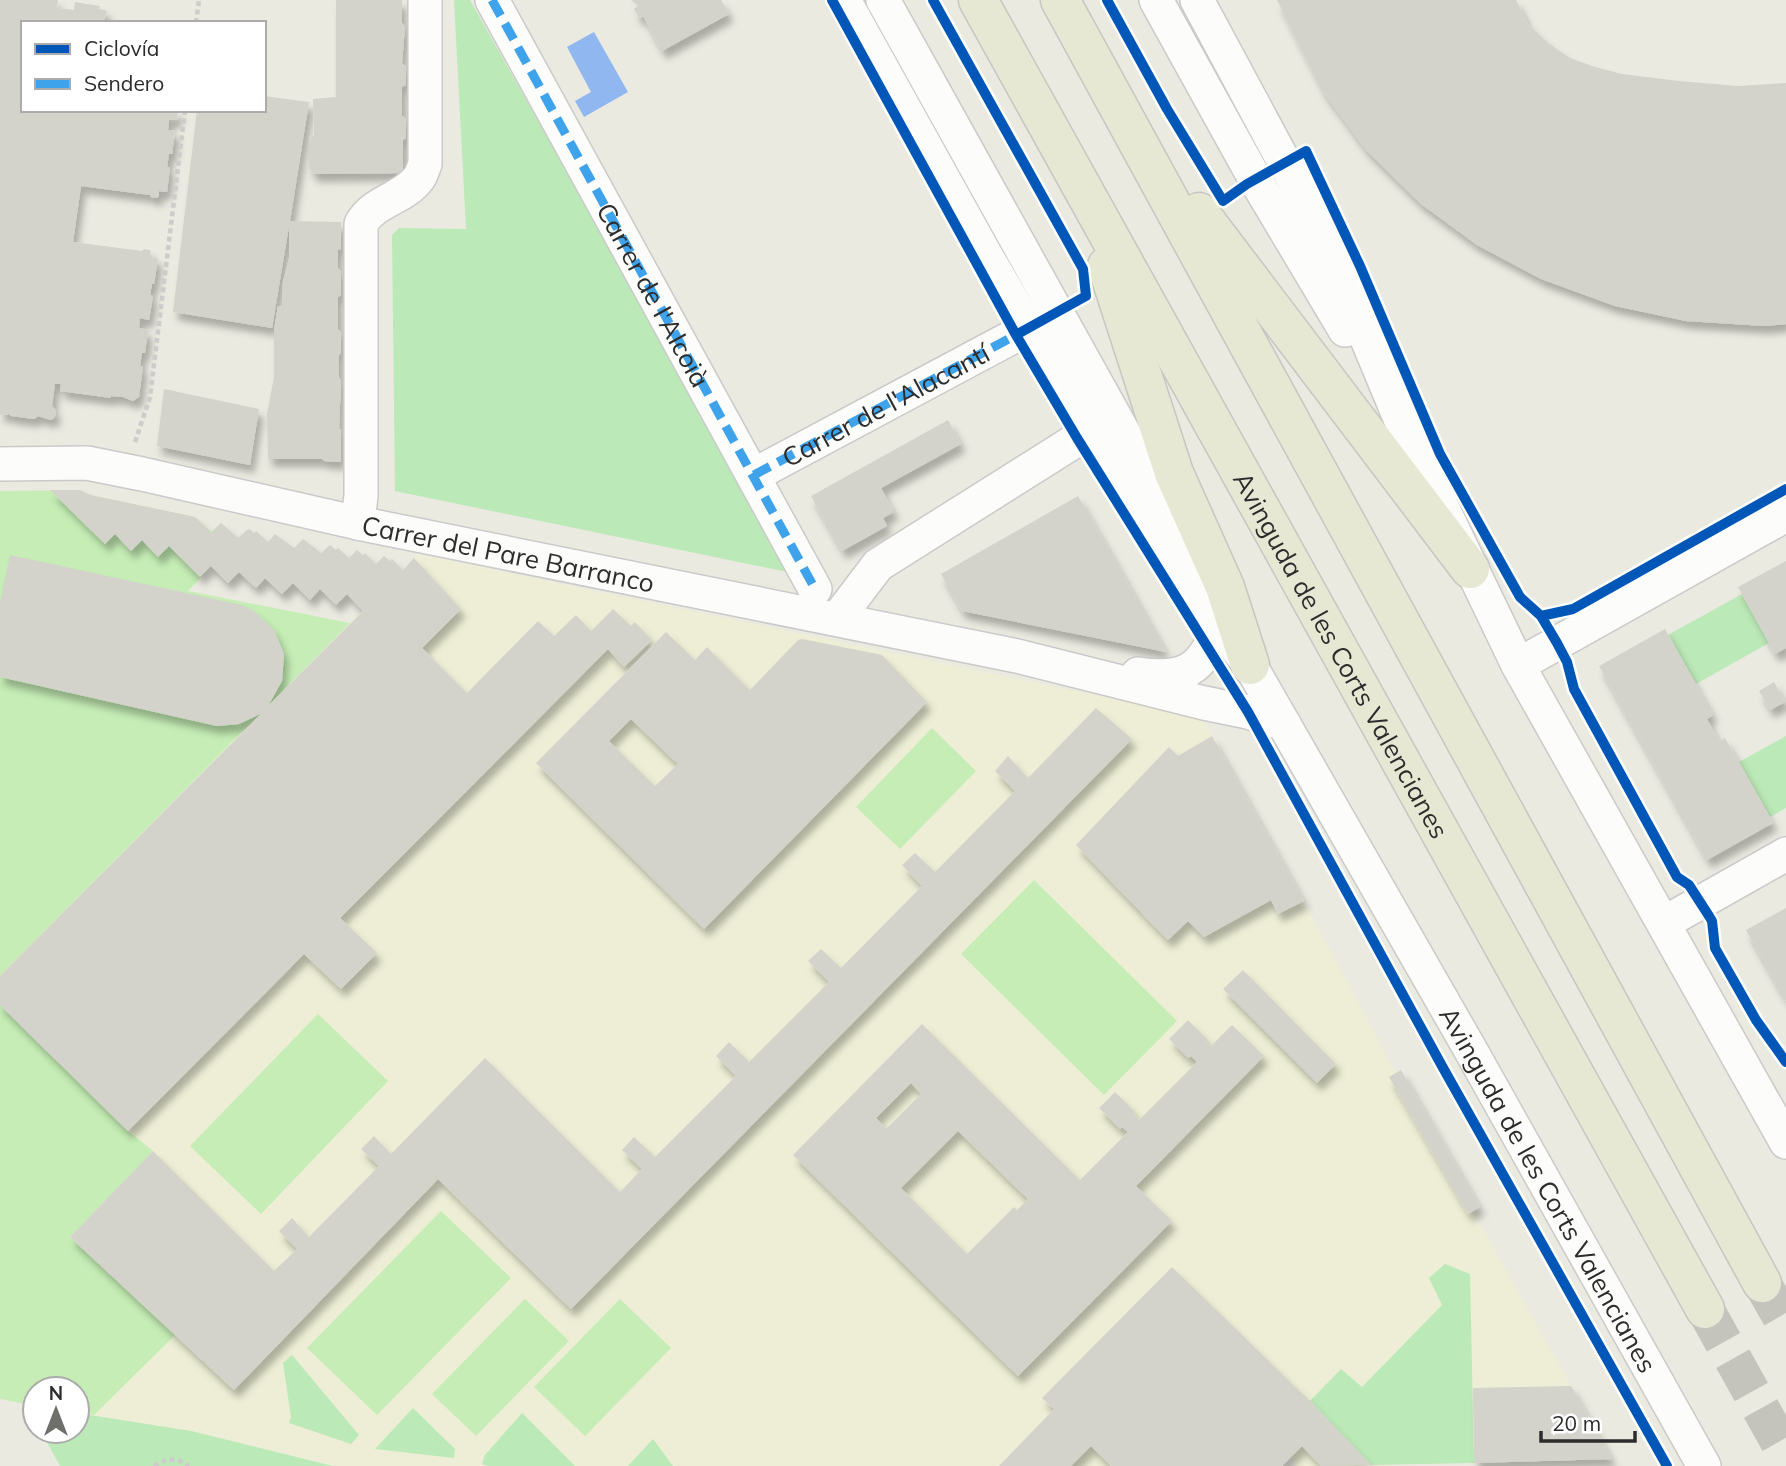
<svg xmlns="http://www.w3.org/2000/svg" width="1786" height="1466" font-family="Mulish,sans-serif">
  <defs>
    <filter id="shadow"><feDropShadow dx="4.5" dy="8" stdDeviation="3.5" flood-color="#0004"/></filter>
  </defs>
  <rect width="100%" height="100%" fill="#eaeae1"/>
  <path fill="#edeed5" d="M80,490L90,495L195,517L211,532L221,523L212,566L188,591L350,623L418,554L1109,698L1203,719L1304,901L1411,1101L1612,1459L1345,1466H1296L1291,1457L1282,1466H333L191,1431L77,1413V1389H35V1406L0,1399V491Z"/>
  <path fill="#bce9b8" d="M454,0H470L792,573L395,491L392,235L399,228L466,229Z
    M1742,594L1769,643L1696,684L1668,635Z
    M1786,736V808L1770,817L1739,762Z
    M1445,1264L1470,1274L1474,1463L1371,1465L1310,1401L1341,1369L1362,1387L1442,1305L1429,1278Z
    M292,1355L359,1435L351,1444L289,1423L291,1417L283,1363Z
    M413,1408L455,1449L454,1458L375,1449Z
    M77,1413L191,1431L333,1466H60L41,1431H77Z
    M522,1413L575,1466H488L482,1464L485,1455Z
    M653,1439L673,1466H628Z"/>
  <path fill="#c5edb5" d="M80,490L90,495L195,517L211,532L221,523L238,538L188,591L350,623L0,976V491Z
    M932,728L976,771L900,849L856,807Z
    M1034,880L1177,1021L1104,1095L961,954Z
    M0,1005L128,1131L153,1151L70,1237L175,1335L94,1415L77,1413V1389H35V1406L0,1399Z
    M318,1014L388,1081L261,1214L190,1146Z
    M441,1211L511,1278L377,1415L307,1348Z
    M525,1299L569,1341L476,1436L432,1394Z
    M620,1299L671,1348L585,1436L534,1387Z"/>
  <path fill="#90b7f0" d="M594,32L628,92L584,117L575,101L591,92L567,47Z"/>
  <path fill="#d3d3cc" fill-rule="evenodd" filter="url(#shadow)" d="M0,0H58L57,8L74,10L75,2L100,6L99,9L105,10L107,12L103,23H23V110H178L177,120L169,119L168,130L175,131L172,154H169L167,167H170L167,192L159,191V196L156,198L151,197L150,195L81,186L73,242L142,251L144,249L150,250L151,257L158,258L154,284H152L150,295L153,296L149,320L140,318L139,328L148,330L145,353H142L140,366H143L139,397L133,401L123,397L111,396V398L60,391L61,384H55L52,406L56,411L55,417L51,420L38,416L34,419L11,416L9,414L0,415Z
    M336,0H402V23L405,26L402,64L406,66V85L402,87V116L406,119V138L403,140V173L314,174L309,168V138L314,135L313,99L336,97Z
    M631,0H721L729,14L662,51L643,16L639,18L634,9L638,6Z
    M1277,0H1516L1528,24L1548,43L1570,58L1595,67L1622,74L1679,81L1738,86L1786,83V324L1765,326L1686,321L1615,306L1541,279L1477,245L1421,204L1366,150L1324,93Z
    M264,96L309,102L290,221L341,222V249L338,250V268L341,272V295L338,297V329L341,332V353L339,355V377L341,381L339,429L341,430V462L324,461L322,459H268L267,414L274,377V330L278,306L282,307L283,282L289,259V226L272,328L173,312L197,110H264Z
    M164,389L259,409L250,465L157,446Z
    M948,420L961,444L881,488L894,512L883,518L887,526L842,551L811,496Z
    M50,490H80L90,495L195,517L211,533L221,523L238,538L247,530L250,529L254,533L256,531L268,542L275,534L294,548L303,539L321,553L330,545L336,550L338,548L349,558L357,550L363,555L365,553L376,564L384,556L390,561L392,559L403,570L414,558L461,609L422,648L467,693L538,621L554,636L576,615L591,631L613,609L631,626L635,622L652,640L624,667L608,649L340,918L377,953L341,989L304,954L128,1131L0,1005V976L262,713L239,724L217,726L0,677V603L10,555L242,605L254,611L274,630L284,654L282,681L268,706L363,611L347,594L336,605L320,589L310,600L293,583L282,594L265,578L256,588L239,572L228,583L211,566L200,577L169,546L158,557L142,540L131,551L115,534L105,544Z
    M1078,496L1118,566L1166,652L962,611L941,574Z
    M1786,561V648L1775,654L1738,587Z
    M1665,629L1713,715L1707,719L1719,741L1725,738L1773,823L1707,860L1599,666Z
    M666,632L695,660L707,647L750,690L798,640L802,639L882,655L927,702L704,929L536,763ZM631,719L678,764L655,786L609,741Z
    M1774,682L1785,702L1770,710L1759,691Z
    M1096,708L1132,739L571,1309L438,1179L234,1390L70,1237L153,1151L274,1271L297,1249L279,1231L292,1218L309,1237L379,1166L361,1149L374,1136L391,1154L485,1058L620,1192L642,1169L622,1150L634,1137L655,1157L736,1076L716,1056L729,1042L749,1062L829,982L808,961L821,949L841,968L922,886L902,865L915,853L935,872L1015,791L995,771L1008,756L1028,778Z
    M1212,736L1304,901L1278,914L1271,900L1204,937L1188,921L1168,940L1076,845L1169,747L1178,756Z
    M1786,908V1001L1746,930Z
    M1243,970L1336,1064L1317,1083L1223,989Z
    M1188,1020L1208,1040L1206,1042L1210,1047L1232,1025L1264,1056L1136,1186L1172,1221L1018,1376L793,1155L922,1024L1080,1180L1128,1132L1122,1127L1120,1129L1099,1108L1115,1092L1135,1112L1134,1115L1139,1120L1197,1062L1191,1056L1188,1058L1169,1039ZM911,1083L921,1094L886,1129L876,1118ZM958,1131L1028,1199L1017,1210L1014,1207L967,1254L901,1188Z
    M1401,1070L1480,1207L1468,1214L1389,1077Z
    M1172,1267L1310,1401L1371,1465L1321,1466L1302,1446L1282,1466H1111L1091,1446L1071,1466H999L1054,1409L1042,1398Z
    M1571,1386L1612,1459L1474,1463L1473,1388Z"/>
  <g fill="none" stroke-linecap="round" stroke-linejoin="round">
    <path stroke="#c4c4bd" stroke-width="38" stroke-dasharray="38 19" stroke-linecap="butt" d="M1762,1283L1786,1325
      M1705,1309L1786,1454"/>
    <defs>
      <g id="minor">
        <path id="s1" d="M492,0L815,589"/>
        <path id="s2" d="M844,0L984,252L1127,497L1176,572L1250,665L1470,1049L1704,1466"/>
        <path d="M883,0L1184,541L1199,577"/>
        <path d="M1156,0L1255,179L1345,330"/>
        <path d="M1197,0L1325,238L1404,428L1518,665L1786,1142"/>
        <path id="s3" d="M0,464L87,463L142,474L358,523L1017,656L1204,703L1248,712L1284,724"/>
        <path d="M754,475L1016,335"/>
        <path d="M358,523L361,495V224C373,201 403,199 418,179C422,175 423,168 425,164V0"/>
        <path d="M837,619L878,565L1089,432"/>
        <path d="M1518,665L1786,515"/>
        <path d="M1138,674C1184,681 1202,670 1219,627"/>
        <path d="M1664,923L1786,854"/>
      </g>
      <g id="major">
        <path id="s4" d="M978,0L1705,1309"/>
        <path d="M1060,0L1762,1283"/>
        <path d="M1199,212L1470,569"/>
        <path d="M1107,266L1174,473L1225,587L1250,665"/>
      </g>
    </defs>
    <use href="#minor" stroke="#cbcaca" stroke-width="36"/>
    <use href="#major" stroke="#c6c6c2" stroke-width="41"/>
    <path stroke="#ccccca" stroke-width="4.5" stroke-dasharray="5 3.5" stroke-linecap="butt" d="M196,23L199,0
      M135,442L150,397L185,110
      M154,1466C166,1458 178,1457 189,1466"/>
    <use href="#minor" stroke="#fcfcfa" stroke-width="33"/>
    <use href="#major" stroke="#e6e8d3" stroke-width="38"/>
    <g stroke="#3ea3eb" stroke-width="9" stroke-dasharray="18 9" stroke-linecap="butt">
      <path d="M492,0L815,589"/>
      <path id="s5" d="M754,475L1016,335"/>
    </g>
    <defs>
      <path id="cycleway" d="M832,0L1016,335L1077,438L1248,712L1442,1066L1667,1466
        M933,0L1083,269L1086,296L1016,335
        M1107,0L1167,109L1223,201L1247,184L1306,151L1360,266L1440,454L1520,597L1541,616L1557,643L1567,662L1574,689L1677,877L1689,885L1709,916L1712,921L1715,948L1756,1020L1786,1062
        M1541,616L1573,609L1786,489"/>
    </defs>
    <use href="#cycleway" stroke="#fff" stroke-width="15"/>
    <use href="#cycleway" stroke="#0057b8" stroke-width="10"/>
  </g>
  <g text-anchor="middle" dominant-baseline="central" stroke-width="5" stroke-linejoin="round" paint-order="stroke">
    <g font-size="26" fill="#2c2c2c" stroke="#fff">
      <text stroke="none"><textPath href="#s1" startOffset="336">Carrer de l'Alcoià</textPath></text>
      <text stroke="none"><textPath href="#s5" startOffset="149">Carrer de l'Alacantí</textPath></text>
      <text stroke="none"><textPath href="#s3" startOffset="518">Carrer del Pare Barranco</textPath></text>
      <text stroke="none"><textPath href="#s4" startOffset="749">Avinguda de les Corts Valencianes</textPath></text>
      <text stroke="none"><textPath href="#s2" startOffset="1384">Avinguda de les Corts Valencianes</textPath></text>
    </g>
  </g>
  <rect x="21" y="21" width="245" height="91" fill="#ffffff" stroke="#ababab" stroke-width="2"/>
  <rect x="35" y="44" width="35" height="10" fill="#0057b8" stroke="#ababab" stroke-width="2"/>
  <text x="84" y="56" font-size="21" fill="#2c2c2c">Ciclovía</text>
  <rect x="35" y="79" width="35" height="10" fill="#3ea3eb" stroke="#ababab" stroke-width="2"/>
  <text x="84" y="91" font-size="21" fill="#2c2c2c">Sendero</text>
  <g transform="translate(56 1410)"><circle r="33" fill="#ffffff" stroke="#ababab" stroke-width="2"/>
  <path d="M0-5L12 26L0 18L-12 26Z" fill="#6e6e6b"/>
  <text y="-10" font-size="19" font-weight="bold" text-anchor="middle" fill="#2c2c2c">N</text>
  </g>
  <path d="M1541 1431v10h94v-10" fill="none" stroke="#2c2c2c" stroke-width="3.5"/>
  <text x="1552" y="1431" font-size="21" fill="#2c2c2c" stroke="#ffffff" stroke-width="5" paint-order="stroke">20 m</text>
</svg>
